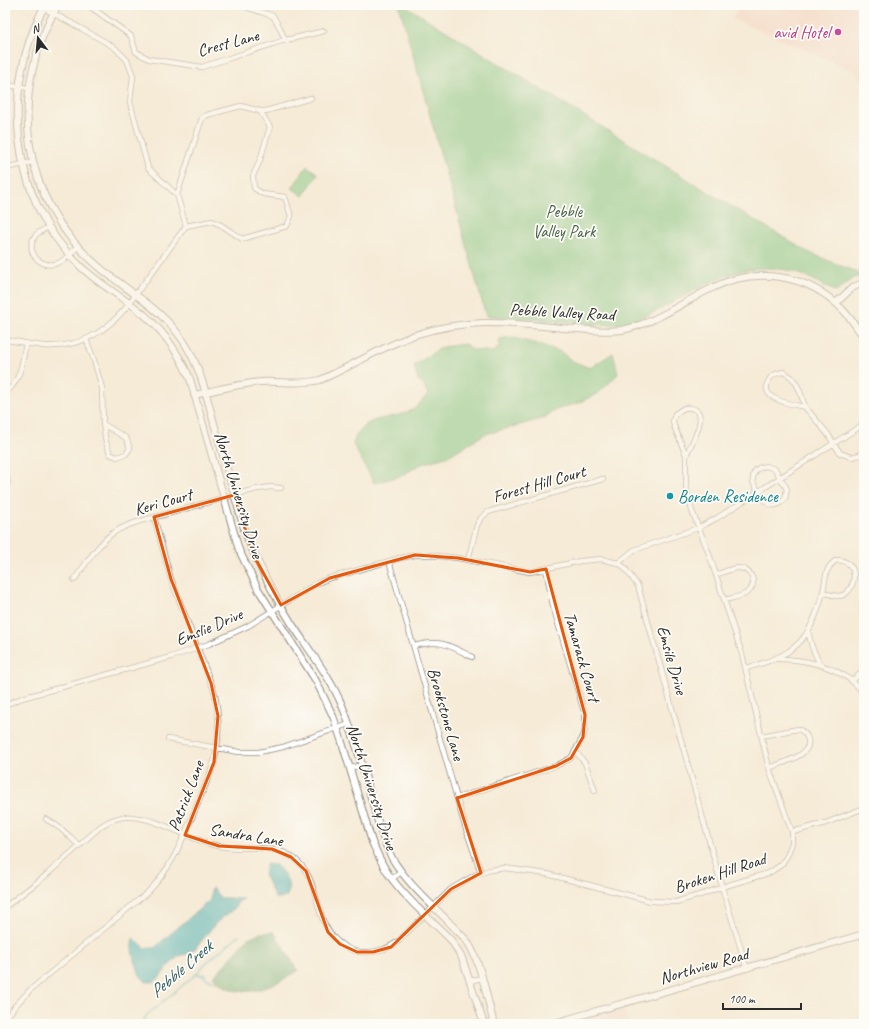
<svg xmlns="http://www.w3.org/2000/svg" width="869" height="1029" font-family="Caveat,sans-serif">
  <rect width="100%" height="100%" fill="#fdfcf7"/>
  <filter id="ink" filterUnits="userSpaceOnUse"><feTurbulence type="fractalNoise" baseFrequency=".025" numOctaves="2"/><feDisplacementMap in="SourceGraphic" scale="8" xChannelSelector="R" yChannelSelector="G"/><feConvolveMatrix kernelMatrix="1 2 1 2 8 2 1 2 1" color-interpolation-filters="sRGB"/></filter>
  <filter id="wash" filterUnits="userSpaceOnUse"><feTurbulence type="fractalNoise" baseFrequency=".012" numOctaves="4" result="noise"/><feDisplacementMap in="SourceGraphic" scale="16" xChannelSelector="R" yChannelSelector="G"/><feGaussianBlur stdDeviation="0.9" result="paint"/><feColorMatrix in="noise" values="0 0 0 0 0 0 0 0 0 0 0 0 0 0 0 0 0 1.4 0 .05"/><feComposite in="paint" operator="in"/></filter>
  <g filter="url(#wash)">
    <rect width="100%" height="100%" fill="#f6ebd7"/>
    <path fill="#f4d3c1" d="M730,5H864V82L857,72L733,19L738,8Z
      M624,1008L629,1024H572Z"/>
    <path fill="#7dc683" stroke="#547857" d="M399,5H404L716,197L808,252L863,275L854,278L836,292C822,285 810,277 795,272C749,259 714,280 675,301C658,310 641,320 622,323C608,326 594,324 580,323C549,321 518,317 486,316Z
      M307,166L318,174L303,196L292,188Z
      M509,337L542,345L561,352L572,361L590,368L613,353L618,374L599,393L578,403L555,410L544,418L506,429L485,434L446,457L421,464L401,476L374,483L353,444C362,412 391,422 412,410C418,407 423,399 428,394L424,386L418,380L414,366L434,352L443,347L465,344L473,350L494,352L499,346L500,339Z"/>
    <path fill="#66ab71" stroke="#486b4e" d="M274,932L298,971C276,984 247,1001 222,985C219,983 216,980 213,977L228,961L248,938L260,933Z"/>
    <path fill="#3daeb5" stroke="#346c70" d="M266,864L276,865C285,874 292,883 287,896L281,899L275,898L264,874Z
      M213,888L220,898C228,897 235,899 243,899L237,903L236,907L216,923L195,949L187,954L179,956L172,962L160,977L154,982H146C138,974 140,975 137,966C133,956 130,950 133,938L146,948H154L210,900L211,889Z"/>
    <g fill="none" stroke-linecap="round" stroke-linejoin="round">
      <path stroke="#3daeb5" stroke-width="1.5" d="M195,975L200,974L201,976L205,974V978L216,982
        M141,1024L147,1015L195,975L206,963L239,935"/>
    </g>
  </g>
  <g filter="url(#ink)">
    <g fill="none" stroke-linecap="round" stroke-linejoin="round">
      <defs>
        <path id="minor" d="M88,5L131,36L136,52L149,59L202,67L282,41L324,31
          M240,5L273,16L280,28L285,40
          M5,85L29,88
          M5,168L33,162
          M177,195L202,118L207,115L241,106L260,111H266L311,98
          M186,226L212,221L221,225L242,239L287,226L291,216L285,197L263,194L254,188L253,176L260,160L270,127L260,111
          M48,227C44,230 38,232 35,236C24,252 41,270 58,263C66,260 72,253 77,247
          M86,339L94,360L102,388L103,424
          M5,340C18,341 31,345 45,346C78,348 103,334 125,309L186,226L177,195L148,168L130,102L133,76L127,60L114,47L93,35L38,5
          M783,372C797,377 801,394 805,407C795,405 783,403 774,398C760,390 768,373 783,372Z
          M7,392C22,377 22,362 26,343
          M805,407L827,433L840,453L851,457L860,455L864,450
          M684,408C715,405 692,443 686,455L674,426L673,421L675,414Z
          M103,424L126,438L130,448L126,454L117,457L110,454L106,442Z
          M766,466L775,469L787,489L785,499C769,516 760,495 753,482C752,472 757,467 766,466Z
          M5,472L8,482L5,487
          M468,560L477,525L481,518L488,512L603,479
          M837,560C863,561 855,595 839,596C834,596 828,594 823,592C826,579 824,567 837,560Z
          M389,561L464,823L481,873
          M618,563L634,550L698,528L717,518L864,424
          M716,575C723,572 730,569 737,568C750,567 759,583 748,592C742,597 732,598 724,600
          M74,580C86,564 97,545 113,533C130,522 152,518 171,513C199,505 228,496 257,489L270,487L281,488
          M808,631L812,647L820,665
          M414,646C441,639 449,645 472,657
          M776,659C804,659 830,664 852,681
          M746,668C795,655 810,642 823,592
          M864,670L852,681L864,693
          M5,705L22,698L171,657L209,644L248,626L317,583L330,578L400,558L415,555H430L458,558L530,572L580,561L601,559L618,563L624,567L638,586L722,887L747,969
          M761,736L798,729C803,731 807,734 808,740C812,756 781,763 769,768
          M168,739L239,752H259L283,747L349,724
          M575,751L585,763L595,791
          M350,768L362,765
          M457,798L556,766L571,758L583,737L585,730V715L553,606L546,569
          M46,819C59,826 69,835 79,846
          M792,832L826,823L864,808
          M392,879L401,872
          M5,907L44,877L101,826C110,820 121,816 132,817C161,819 189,840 218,846C243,851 273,842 295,859C323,881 311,927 344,946C349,949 355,952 361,952C377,953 388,949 400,940L451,889L475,875L490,870L505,868L547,874L651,901L676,902L703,894L722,887L769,873L781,865L787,856L792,843V832L769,768L742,654L708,551L692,511L686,487V455
          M470,981L482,978
          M5,1020L15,1006L30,990L148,892C173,866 182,841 196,808C202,793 209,778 214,762C220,738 220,716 214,691L171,579L154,517"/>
        <path id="tertiary" d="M45,5C0,88 10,199 80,266C97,282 117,294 136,308C161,327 178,351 190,379L239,550L258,589L316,681L333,716L341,739L372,842C377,853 382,865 389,875C406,899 430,919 451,940L462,958L484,1024
          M58,5C7,92 20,200 98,266C128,292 162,308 184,342C201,368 207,398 215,427C225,462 235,497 245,532C258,565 273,594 292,624C309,650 328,674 341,703C355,735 363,770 373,804C378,823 383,841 392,858C406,882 429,902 448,921C454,928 461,934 467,941C481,962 487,999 494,1024
          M836,303L852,288L864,282
          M194,395C216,390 238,384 261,382C281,381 301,385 320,380C353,366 384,345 418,334C440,327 461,324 483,323C514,322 546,327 577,329C592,330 607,332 622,330C654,324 683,302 712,288C755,266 808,274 842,309C851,318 857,328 864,338
          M551,1024L864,934"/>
      </defs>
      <use href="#minor" stroke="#908b81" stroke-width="6"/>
      <use href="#tertiary" stroke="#908b81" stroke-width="8"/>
      <use href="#minor" stroke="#fff" stroke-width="4.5"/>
      <use href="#tertiary" stroke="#fff" stroke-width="6"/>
    </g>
  </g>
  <path d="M0 0H869V1029H0ZM234,495L254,556L281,605L330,578L415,555L458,558L530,572L546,569L585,715L583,737L571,758L556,766L457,798L481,873L451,889L391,947L373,952H357L340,944L328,932L306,871L291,857L272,849L219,846L185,835L214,762L218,716L211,683L171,579L154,517Z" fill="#f6ebd7" fill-opacity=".55" fill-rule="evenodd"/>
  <path fill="none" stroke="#e8590c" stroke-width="3" stroke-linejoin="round" d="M234,495L254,556L281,605L330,578L415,555L458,558L530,572L546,569L585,715L583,737L571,758L556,766L457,798L481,873L451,889L391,947L373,952H357L340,944L328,932L306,871L291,857L272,849L219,846L185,835L214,762L218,716L211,683L171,579L154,517Z"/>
  <circle fill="#d1479c" stroke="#fdfcf7" stroke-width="1.5" cx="838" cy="32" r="4"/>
  <circle fill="#0f9aa8" stroke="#fdfcf7" stroke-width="1.5" cx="670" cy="496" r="4"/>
  <g text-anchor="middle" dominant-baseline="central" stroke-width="3.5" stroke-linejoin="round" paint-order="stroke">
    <g font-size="17" fill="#b23c85" stroke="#fdfcf7" text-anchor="end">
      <text x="830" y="32">avid Hotel</text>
    </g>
    <g font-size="17" fill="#2b2b2b" stroke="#fdfcf7">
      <text transform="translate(228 43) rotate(-15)">Crest Lane</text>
      <text transform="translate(562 312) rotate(3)">Pebble Valley Road</text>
      <text transform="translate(539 484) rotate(-16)">Forest Hill Court</text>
      <text transform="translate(239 495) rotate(73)">North University Drive</text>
      <text transform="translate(163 502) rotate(-16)">Keri Court</text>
      <text transform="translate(209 627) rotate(-23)">Emslie Drive</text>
      <text transform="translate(582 657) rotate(74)">Tamarack Court</text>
      <text transform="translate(672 660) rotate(74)">Emsile Drive</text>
      <text transform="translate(446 714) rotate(74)">Brookstone Lane</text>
      <text transform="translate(372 787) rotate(72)">North University Drive</text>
      <text transform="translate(186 796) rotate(-69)">Patrick Lane</text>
      <text transform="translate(246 835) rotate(9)">Sandra Lane</text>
      <text transform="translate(720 873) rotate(-18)">Broken Hill Road</text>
      <text transform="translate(704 966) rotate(-16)">Northview Road</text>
    </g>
    <g font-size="17" fill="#48614a" stroke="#fdfcf7">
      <text x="564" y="211">Pebble<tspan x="564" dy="20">Valley Park</tspan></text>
    </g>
    <g font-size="17" fill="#0d838f" stroke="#fdfcf7" text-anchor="start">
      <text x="678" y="496">Borden Residence</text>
    </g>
    <g font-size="18" font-style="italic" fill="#325f62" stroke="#fdfcf7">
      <text transform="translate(181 969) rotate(-41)">Pebble Creek</text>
    </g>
  </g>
  <rect width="869" height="1029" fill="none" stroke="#fdfcf7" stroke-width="20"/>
  <g transform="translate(38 38) rotate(344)" stroke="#fdfcf7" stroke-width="3" paint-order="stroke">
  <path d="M0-3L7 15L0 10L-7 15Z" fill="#2b2b2b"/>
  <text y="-6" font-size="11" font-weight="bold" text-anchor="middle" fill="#2b2b2b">N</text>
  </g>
  <path d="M723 1003v6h78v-6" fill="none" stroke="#2b2b2b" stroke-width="2"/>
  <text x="729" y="1003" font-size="12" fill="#2b2b2b" stroke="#fdfcf7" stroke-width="3" paint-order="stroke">100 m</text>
</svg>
